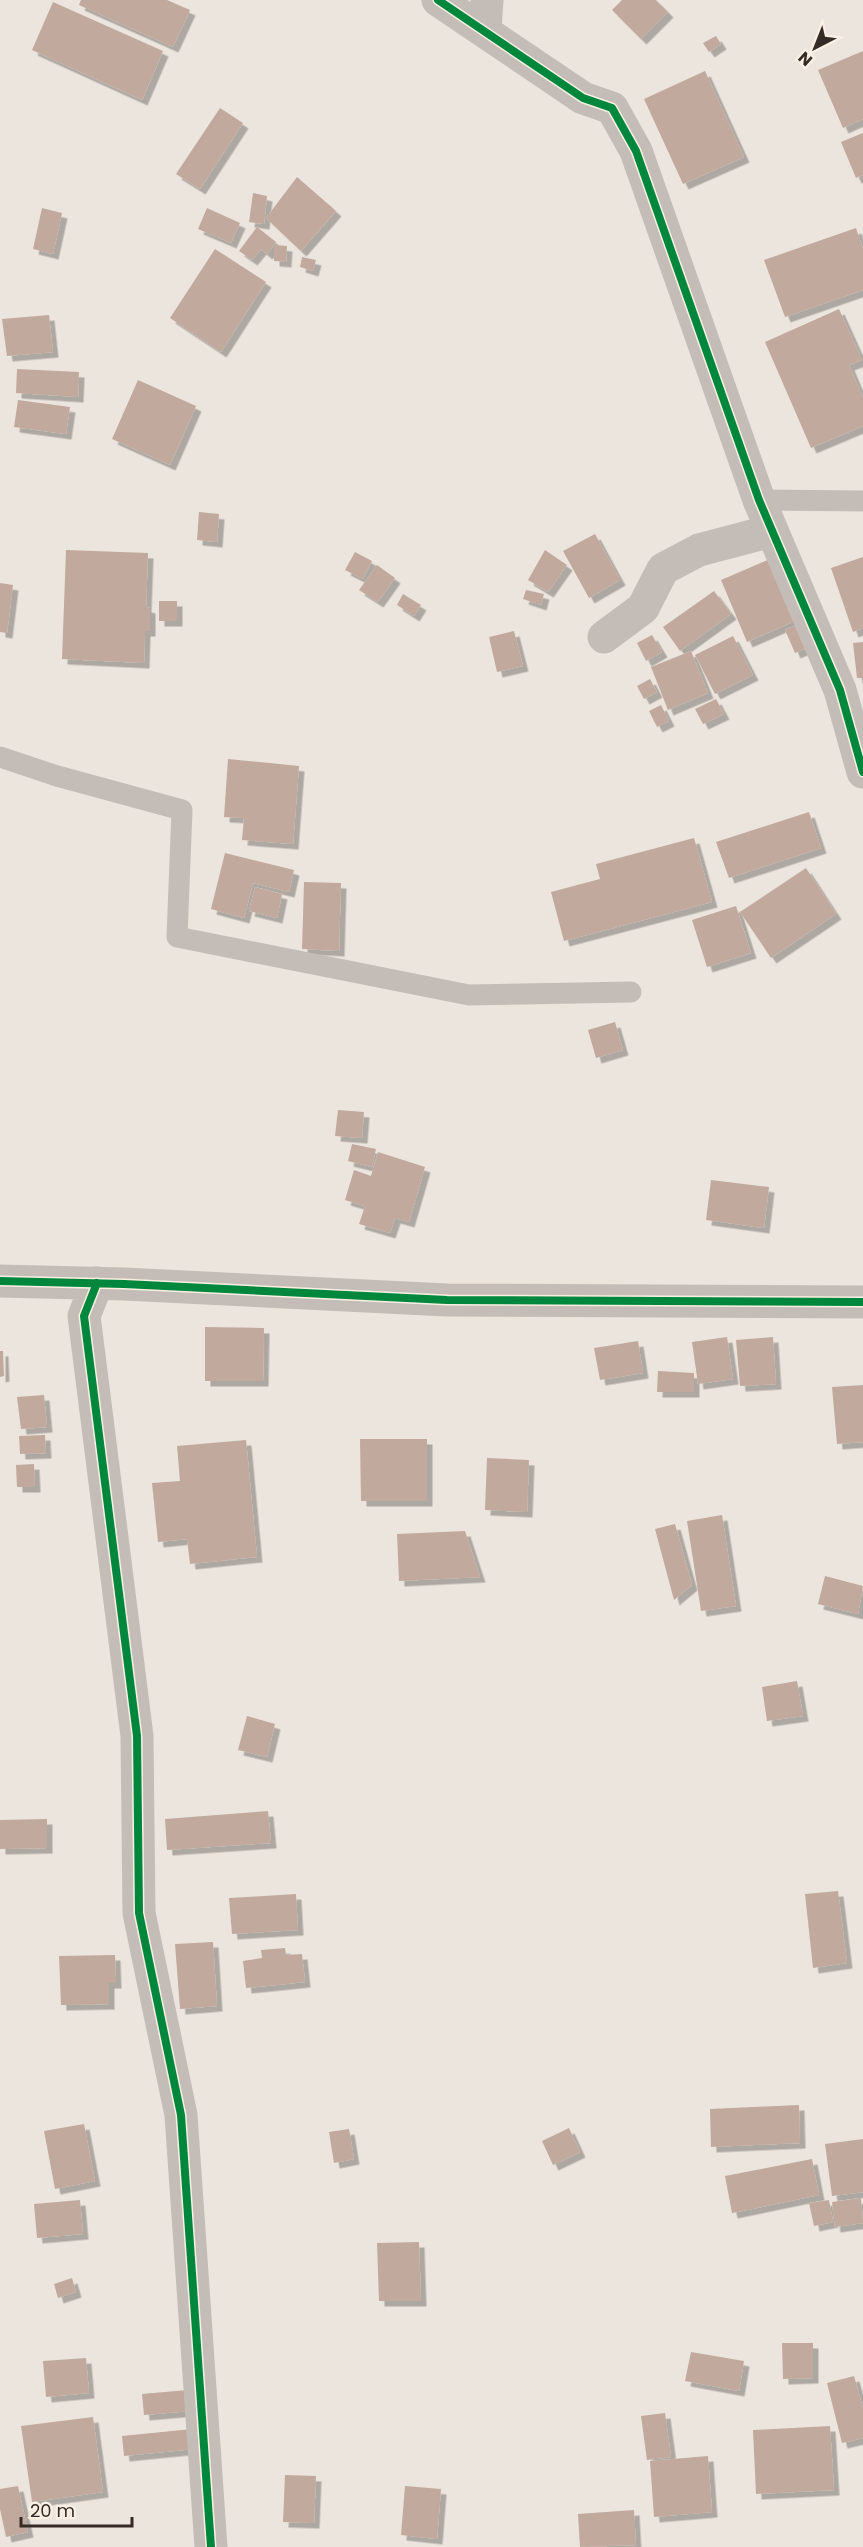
<svg xmlns="http://www.w3.org/2000/svg" width="863" height="2547" font-family="Poppins,sans-serif">
  <defs>
    <filter id="shadow"><feDropShadow dx="5.5" dy="5.5" stdDeviation="0" flood-color="#0004"/></filter>
  </defs>
  <rect width="100%" height="100%" fill="#ece5dd"/>
  <path fill="#c1a99e" filter="url(#shadow)" d="M81,0H167L190,10L173,47L79,5Z
    M622,0H656L668,12L641,39L612,10Z
    M53,2L163,51L142,100L32,50Z
    M716,36L721,44L709,52L703,43Z
    M863,51V119L843,128L818,70Z
    M705,71L744,157L683,184L644,99Z
    M220,108L243,123L200,189L176,174Z
    M863,133V175L856,178L841,142Z
    M297,177L336,211L301,251L266,218Z
    M253,193L267,196L264,224L249,222Z
    M42,208L62,213L53,254L33,249Z
    M207,208L240,223L231,243L198,229Z
    M257,227L276,242L267,254L261,249L252,260L239,251Z
    M856,228L863,249V290L785,317L764,260Z
    M274,245L287,246L286,262L274,261Z
    M215,249L266,282L221,352L170,318Z
    M302,257L316,260L313,271L300,267Z
    M839,309L862,360L849,365L863,398V426L811,448L765,342Z
    M49,315L53,352L7,356L2,319Z
    M17,369L79,372L78,397L16,393Z
    M138,380L196,406L170,465L112,439Z
    M18,400L70,407L66,434L14,427Z
    M199,512L219,514L217,542L197,540Z
    M595,534L620,580L589,598L563,551Z
    M66,550L148,553L146,607L150,608V631H145L144,663L62,659Z
    M545,550L567,565L548,592L528,580Z
    M355,552L372,561L363,579L345,570Z
    M863,557V628L853,632L831,568Z
    M770,559L797,620L747,642L721,580Z
    M377,565L395,578L378,602L359,590Z
    M0,583L13,585L7,633L0,632Z
    M526,590L544,594L541,605L523,599Z
    M714,591L731,614L680,651L663,627Z
    M403,594L421,605L414,616L397,605Z
    M159,601H177V621H159Z
    M799,624L809,647L795,653L785,630Z
    M514,631L523,666L497,672L489,637Z
    M652,635L662,652L646,661L637,643Z
    M733,636L753,675L715,694L695,655Z
    M863,642V678H857L853,643Z
    M691,651L708,693L668,710L651,667Z
    M650,679L657,692L644,699L637,686Z
    M716,699L724,714L703,724L695,709Z
    M661,705L669,721L657,727L649,711Z
    M228,759L299,766L293,844L242,840L244,818L224,817Z
    M809,812L821,848L729,878L716,842Z
    M694,838L712,902L564,941L551,892L600,879L596,864Z
    M225,853L294,870L289,892L253,883L244,918L211,909Z
    M806,868L836,914L771,958L740,912Z
    M304,882L341,883L339,951L302,949Z
    M255,887L282,894L277,918L249,911Z
    M736,906L751,953L707,967L692,920Z
    M615,1022L623,1050L596,1058L588,1030Z
    M338,1110L364,1112L362,1138L335,1136Z
    M352,1144L376,1149L372,1167L348,1161Z
    M378,1152L425,1167L409,1222L395,1218L390,1233L359,1224L365,1206L345,1200L354,1170L371,1176Z
    M711,1180L769,1187L764,1228L706,1220Z
    M205,1327L264,1328L263,1381H205Z
    M727,1337L733,1379L698,1384L692,1342Z
    M773,1337L776,1384L740,1386L736,1340Z
    M638,1341L643,1373L600,1380L594,1348Z
    M0,1351H3L4,1376L0,1377Z
    M658,1371L694,1373V1392H657Z
    M863,1385V1442L837,1444L832,1387Z
    M44,1395L47,1427L21,1429L17,1397Z
    M45,1435L46,1453L20,1454L19,1436Z
    M360,1439H427V1501H361Z
    M246,1440L257,1557L190,1564L187,1539L158,1542L152,1483L180,1481L177,1446Z
    M487,1458L529,1460L527,1512L485,1510Z
    M34,1464L35,1487H17L16,1465Z
    M722,1515L736,1606L701,1611L687,1521Z
    M675,1524L692,1585L674,1600L655,1529Z
    M465,1531L480,1577L399,1581L397,1534Z
    M825,1576L863,1586L858,1614L818,1604Z
    M797,1681L803,1716L767,1721L762,1687Z
    M247,1716L275,1724L267,1757L238,1750Z
    M268,1811L271,1843L167,1850L165,1819Z
    M47,1819V1848L0,1849V1820Z
    M838,1891L847,1963L813,1968L805,1894Z
    M296,1894L298,1930L232,1934L229,1898Z
    M213,1942L217,2006L180,2009L175,1944Z
    M285,1948L286,1955L302,1954L305,1982L246,1988L243,1961L262,1958L261,1950Z
    M115,1955L116,1983H109V2004L61,2005L59,1956Z
    M799,2105L800,2143L711,2147L710,2109Z
    M84,2124L95,2181L55,2189L44,2131Z
    M569,2128L580,2152L553,2165L542,2141Z
    M349,2129L354,2159L334,2163L329,2132Z
    M863,2139V2192L832,2196L825,2144Z
    M812,2159L819,2195L732,2213L725,2176Z
    M861,2198L863,2223L835,2227L832,2202Z
    M80,2200L83,2234L37,2238L34,2204Z
    M829,2200L833,2222L814,2226L809,2203Z
    M419,2242L421,2301H379L377,2243Z
    M72,2278L76,2292L58,2298L54,2284Z
    M782,2343H813V2378L783,2379Z
    M691,2352L744,2361L739,2391L685,2381Z
    M86,2358L89,2393L46,2397L43,2361Z
    M854,2376L863,2408V2438L842,2443L827,2383Z
    M188,2390L190,2411L144,2415L142,2394Z
    M665,2413L671,2457L647,2460L641,2416Z
    M93,2417L103,2492L32,2502L21,2426Z
    M830,2426L834,2490L756,2494L753,2430Z
    M192,2429L194,2449L124,2456L122,2436Z
    M708,2456L712,2512L654,2517L650,2461Z
    M285,2475L316,2476L314,2523L283,2522Z
    M18,2486L28,2532L6,2537L0,2509V2489Z
    M405,2486L441,2489L437,2539L401,2535Z
    M634,2510L636,2545L580,2547L578,2514Z"/>
  <g fill="none" stroke-linecap="round" stroke-linejoin="round">
    <path stroke="#c4bdb7" stroke-width="21" d="M759,500L863,501
      M0,757L57,776L182,810L177,937L469,995L631,992"/>
    <path stroke="#c4bdb7" stroke-width="33" d="M438,0L583,98L612,108L636,151L759,500L840,690L863,772
      M485,31L487,0
      M604,637L643,608L663,569L699,550L771,531
      M0,1281L124,1284L447,1300L863,1302
      M97,1283L84,1316L137,1736L139,1913L181,2115L211,2547"/>
    <defs>
      <path id="cycleway" d="M438,0L583,98L612,108L636,151L759,500L840,690L863,772
        M0,1281L124,1284L447,1300L863,1302
        M97,1283L84,1316L137,1736L139,1913L181,2115L211,2547"/>
    </defs>
    <use href="#cycleway" stroke="#faf0e3" stroke-width="11"/>
    <use href="#cycleway" stroke="#00873e" stroke-width="8"/>
  </g>
  <g transform="translate(815 48) rotate(222)" stroke="#faf0e3" stroke-width="4.5" paint-order="stroke">
  <path d="M0-4.5L10 22L0 15L-10 22Z" fill="#352a25"/>
  <text y="-9" font-size="16" font-weight="bold" text-anchor="middle" fill="#352a25">N</text>
  </g>
  <path d="M21 2517v9h111v-9" fill="none" stroke="#352a25" stroke-width="3"/>
  <text x="30" y="2517" font-size="18" fill="#352a25" stroke="#faf0e3" stroke-width="4.5" paint-order="stroke">20 m</text>
</svg>
